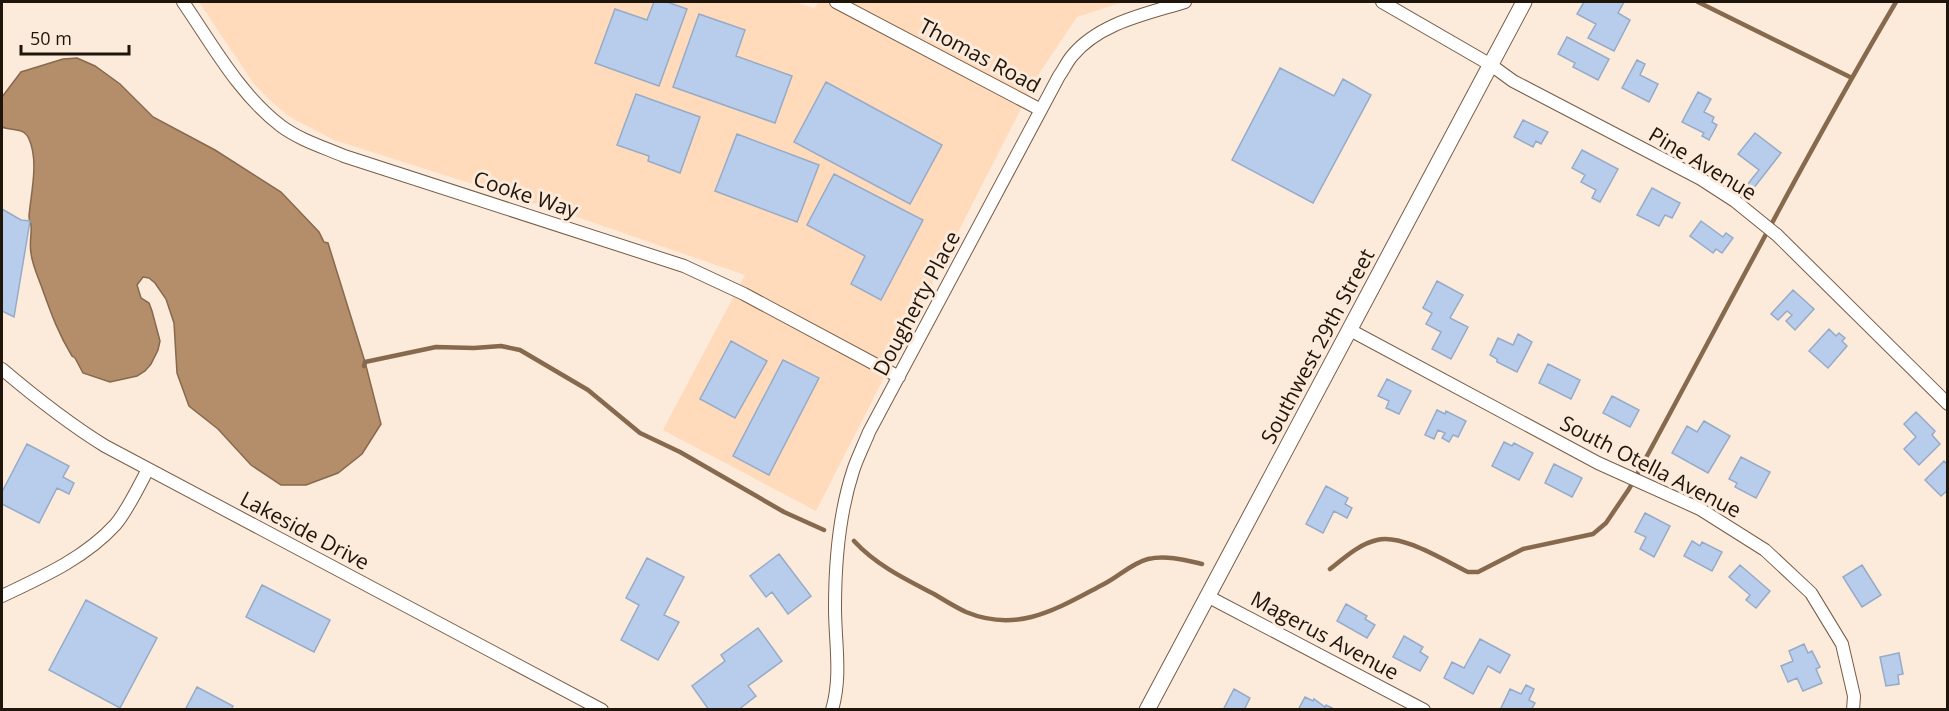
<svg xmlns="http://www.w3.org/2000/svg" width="1949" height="711" font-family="'Open Sans',sans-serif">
  <rect width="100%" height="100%" fill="#fceadb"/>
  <path fill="#ffdabb" d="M199,2H794L814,8L819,2H1123L1077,17L1038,75L816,511L663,430L745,275L586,220L334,140L290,117L272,102L254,84Z"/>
  <path fill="#b48d6b" stroke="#87694e" stroke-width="1.5" d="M77,58L95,66L120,84L153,117L215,150L281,192L319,232L324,242L328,243L365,362L381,424L362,454L338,473L306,485H281L251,465L218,429L189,406L177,373L174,323L166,299L155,283L149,278L143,277L137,285L141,298L149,303L152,311L160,341L158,350L151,364L145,371L137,376L110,382L83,373L75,358L72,356C58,333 51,313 42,288C38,277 32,264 31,253C29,243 32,234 31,225C30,221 29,220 29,216C31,193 39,161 29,139C24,127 12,131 2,127V97L21,72L63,59Z"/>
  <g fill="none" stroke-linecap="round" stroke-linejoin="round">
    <path stroke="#87694e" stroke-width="4.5" d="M1698,2L1852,78
      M364,366L365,362L436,347L474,348L501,346L520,350L588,390L640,433L680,452L784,512L824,530
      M854,541C876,565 905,579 934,594C944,600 955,607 966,612C1019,634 1058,608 1104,584C1118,577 1132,563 1148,559C1166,555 1185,560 1202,564
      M1330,569C1344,558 1359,544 1377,540C1401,533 1445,561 1468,572H1478L1523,549L1593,534L1606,523L1629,489C1718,326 1802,161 1896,2"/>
  </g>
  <path fill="#b7cdeb" stroke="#96abc8" stroke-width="1.5" d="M654,2H667L687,9L659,86L595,63L615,9L647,20Z
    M1584,2H1624L1618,13L1630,20L1614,51L1588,38L1596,24L1577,14Z
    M699,14L745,30L736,56L792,76L775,123L673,87Z
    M1567,37L1609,59L1598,80L1573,67L1575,63L1558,54Z
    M1637,60L1645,64L1640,75L1658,84L1649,102L1622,88Z
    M1280,68L1334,96L1343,79L1371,95L1313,203L1232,160Z
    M826,82L942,145L910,204L794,142Z
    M1698,92L1711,99L1704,112L1714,117L1712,122L1717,125L1709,140L1702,136L1704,133L1682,122Z
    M636,94L700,117L680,173L648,161L649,156L617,145Z
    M1523,120L1548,132L1541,144L1536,141L1533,147L1514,137Z
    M1755,133L1781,153L1753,189L1747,185L1759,170L1738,154Z
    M737,134L819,165L797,222L715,191Z
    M1582,150L1618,169L1600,202L1592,198L1596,190L1581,182L1585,175L1572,168Z
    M834,174L923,220L881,300L851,284L865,256L807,225Z
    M1652,188L1680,203L1672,218L1665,215L1659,226L1637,215Z
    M2,209L21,220L30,221L14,317L2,311Z
    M1701,221L1723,237L1726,233L1733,238L1722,253L1716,249L1713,253L1690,236Z
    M1437,281L1463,295L1450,318L1468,327L1451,359L1432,349L1441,332L1426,324L1432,313L1423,308Z
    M1793,290L1814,309L1795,330L1786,321L1792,315L1787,311L1778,320L1771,314Z
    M1829,329L1836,336L1839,333L1845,338L1842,341L1847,346L1828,368L1809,351Z
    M1518,334L1532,342L1517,372L1497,362V359L1490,355L1498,338L1513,345Z
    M731,341L767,361L735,418L700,399Z
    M783,360L819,378L769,475L733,456Z
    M1548,364L1580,380L1571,399L1539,383Z
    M1387,379L1411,391L1399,414L1386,408L1389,401L1378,396Z
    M1612,396L1639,410L1630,427L1603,413Z
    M1437,410L1445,414L1446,411L1466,421L1458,437L1453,435L1449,442L1442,438L1445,433L1438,430L1434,439L1425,435Z
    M1916,412L1935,431L1932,435L1940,444L1919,465L1904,449L1916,437L1904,424Z
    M1704,421L1730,436L1708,473L1672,453L1687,426L1697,432Z
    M1504,442L1512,446L1514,443L1533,453L1519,480L1492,466Z
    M27,444L69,466L63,477L74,483L69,494L57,488L39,523L2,504V492Z
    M1741,457L1770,472L1756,498L1735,487L1737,483L1729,479Z
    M1944,461L1948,465V490L1941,496L1925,480Z
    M1554,464L1582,478L1572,497L1545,483Z
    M1326,486L1348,498L1345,504L1352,508L1347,518L1334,511L1323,533L1306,524Z
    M1645,513L1670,526L1654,557L1640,549L1646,537L1635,532Z
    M1692,541L1700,546L1702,542L1722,552L1712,571L1684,556Z
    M779,554L811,596L788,614L772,592L766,597L750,576Z
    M647,558L684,577L664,615L679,622L658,660L621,640L639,605L626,598Z
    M1740,565L1770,591L1756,608L1746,600L1750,595L1729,577Z
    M1862,565L1881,595L1862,607L1843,577Z
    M262,585L330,620L314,652L246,617Z
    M86,600L157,638L120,708L49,670Z
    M1346,604L1367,616L1365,619L1375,625L1367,638L1337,621Z
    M758,628L782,661L748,686L756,696L738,710H709L692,686L725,661L721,655Z
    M1404,636L1423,647L1420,652L1428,657L1420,671L1393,657Z
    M1480,639L1510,655L1500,673L1488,666L1473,694L1444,678L1452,662L1464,668Z
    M1804,644L1808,653L1812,651L1820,667L1816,669L1822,683L1803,691L1797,678L1788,682L1781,666L1793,661L1789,651Z
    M1899,653L1903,674L1898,675L1899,684L1886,686L1880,657Z
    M1526,685L1534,689L1529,700L1535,703L1531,710H1504L1501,708L1510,689L1521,694Z
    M197,687L233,706L231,710H185Z
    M1234,689L1250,698L1244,710H1223Z
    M1305,697L1313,701L1314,699L1325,707L1326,705L1334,709L1298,710Z"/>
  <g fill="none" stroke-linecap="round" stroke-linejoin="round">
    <defs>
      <path id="minor" d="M183,2C212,44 239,94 281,126C300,140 323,147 344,156L684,266L744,294L899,377
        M836,2L1041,110
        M1382,2L1491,65L1513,81L1701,179L1735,201L1777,235L1948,404
        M1350,330L1598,463L1700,509L1765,550L1811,593L1842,644L1854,696L1853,710
        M2,369C35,397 68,423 105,446L602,710
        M2,596C42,577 85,558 115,525C126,513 140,484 148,469
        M1207,596L1424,710
        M832,710C842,676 835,642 835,608C835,563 839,514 853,471C857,458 864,445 869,432L1059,76C1064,69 1067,62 1072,56C1099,23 1146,14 1185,2"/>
      <path id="tertiary" d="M1147,710L1524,2"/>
    </defs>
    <use href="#minor" stroke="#775d47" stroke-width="14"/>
    <use href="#tertiary" stroke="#775d47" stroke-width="17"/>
    <use href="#minor" stroke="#fff" stroke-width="12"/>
    <use href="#tertiary" stroke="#fff" stroke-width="15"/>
  </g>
  <g text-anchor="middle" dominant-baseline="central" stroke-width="6" stroke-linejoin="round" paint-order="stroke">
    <g font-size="21" fill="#1f150b" stroke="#fceadb">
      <text transform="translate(980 55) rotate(28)">Thomas Road</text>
      <text transform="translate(1703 163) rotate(31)">Pine Avenue</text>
      <text transform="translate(526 194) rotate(18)">Cooke Way</text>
      <text transform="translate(916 303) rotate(-62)">Dougherty Place</text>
      <text transform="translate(1317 346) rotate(-62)">Southwest 29th Street</text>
      <text transform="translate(1651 466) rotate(27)">South Otella Avenue</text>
      <text transform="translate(305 530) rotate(28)">Lakeside Drive</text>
      <text transform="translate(1325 635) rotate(28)">Magerus Avenue</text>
    </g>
  </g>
  <rect width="1949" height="711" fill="none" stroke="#1f150b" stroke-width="6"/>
  <path d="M21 45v9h108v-9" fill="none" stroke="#1f150b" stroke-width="3"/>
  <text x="30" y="45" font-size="18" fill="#1f150b" stroke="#fceadb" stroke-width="4.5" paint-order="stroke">50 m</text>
</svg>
